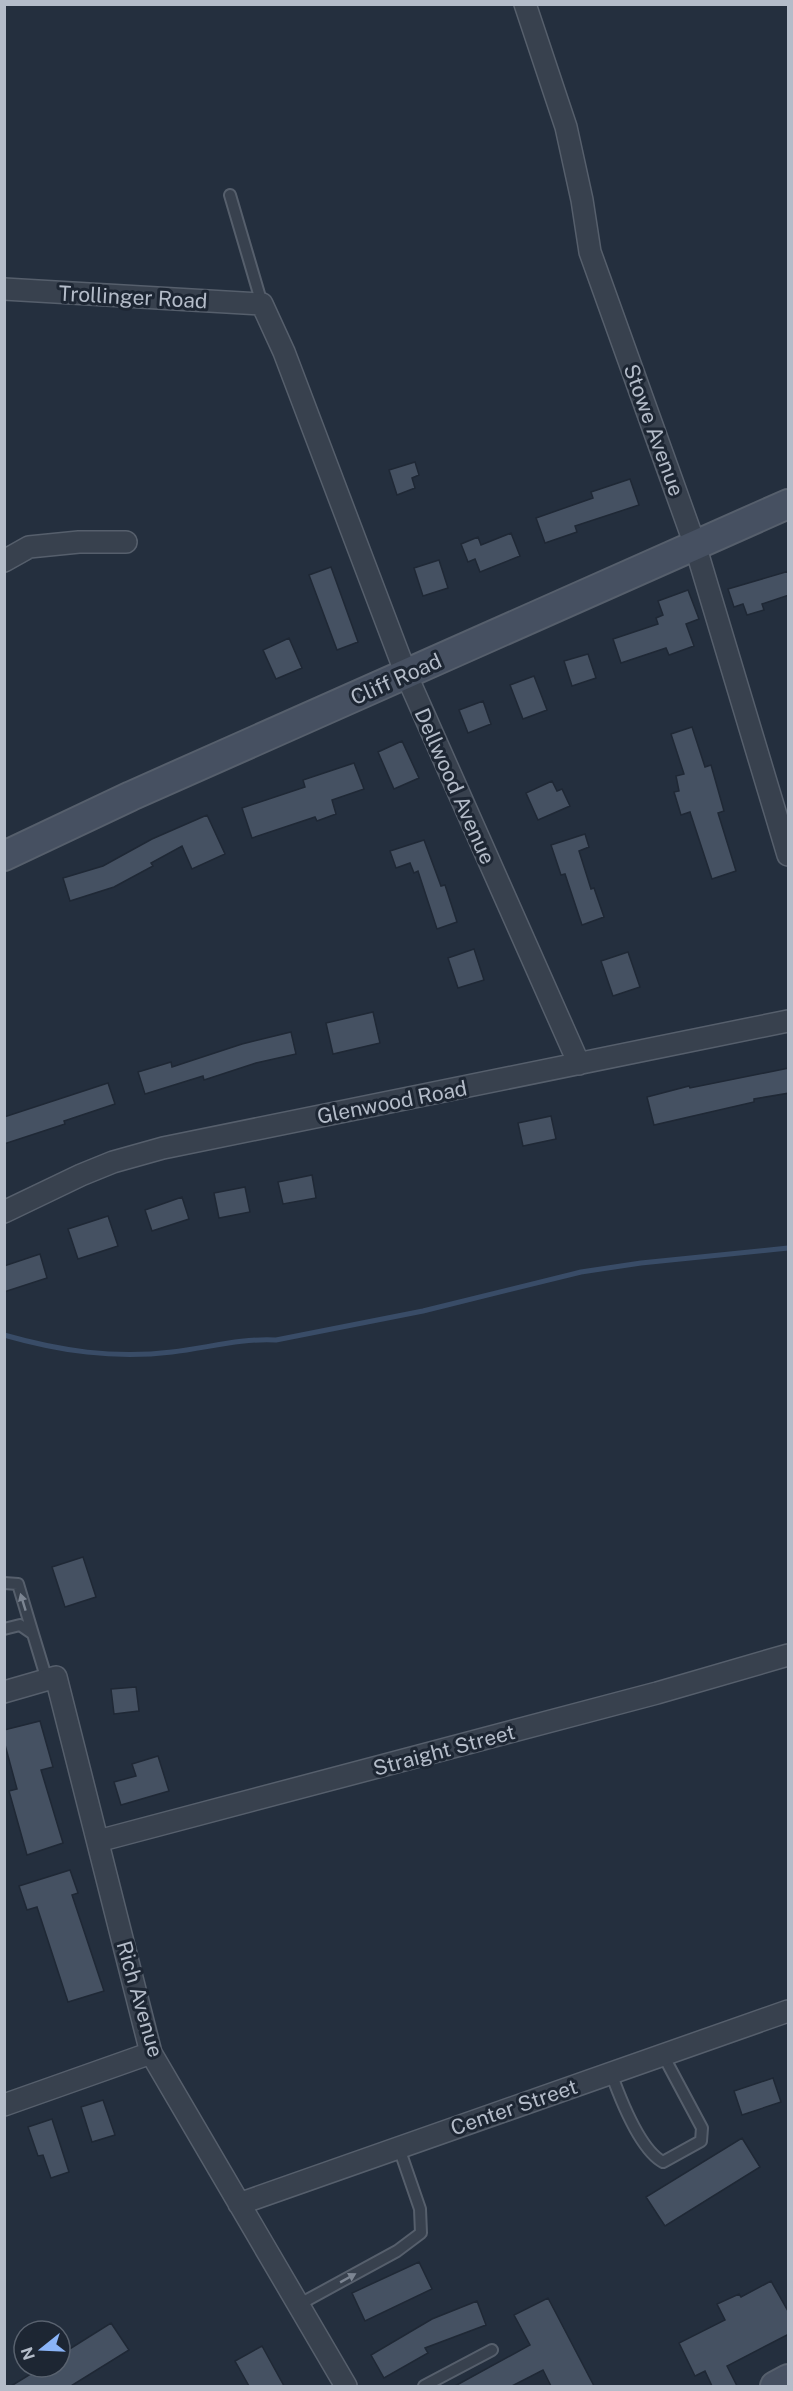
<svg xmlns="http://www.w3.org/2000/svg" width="793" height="2391" font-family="'Public Sans',sans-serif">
  <rect width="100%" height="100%" fill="#242f3e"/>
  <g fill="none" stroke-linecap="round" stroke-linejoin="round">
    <path stroke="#394c67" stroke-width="5" d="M4,1335C60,1351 114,1359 172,1352C207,1348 241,1338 276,1340L423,1311L581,1272L641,1263L788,1248"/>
  </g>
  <path fill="#455162" stroke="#1f2835" stroke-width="1.5" d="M415,462L419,475L412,478L415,488L397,495L389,470Z
    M630,479L639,505L575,526L577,532L545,543L536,518L593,498L591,492Z
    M511,533L520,556L480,572L475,559L468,562L461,544L478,537L481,545Z
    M439,560L448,588L423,596L414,568Z
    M331,567L358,642L337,650L309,575Z
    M789,571V595L762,604L764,610L747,615L743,604L734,607L728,589Z
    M688,590L699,619L686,624L694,646L669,655L666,648L621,663L613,639L658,624L656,618L663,615L658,601Z
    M289,638L302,668L276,679L263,650Z
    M588,654L596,678L572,686L564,661Z
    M534,676L547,710L523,719L510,685Z
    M483,701L491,724L468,733L459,710Z
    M692,727L705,767L711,765L724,811L718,813L736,871L712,879L690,812L681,815L674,792L679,791L676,776L684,774L671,734Z
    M402,741L419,778L394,789L378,752Z
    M354,763L364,789L332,800L336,814L317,821L315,817L252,838L242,808L305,787L303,780Z
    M552,781L557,791L562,789L570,806L538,820L526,793Z
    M207,815L225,854L192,869L182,846L151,863L153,866L114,887L70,901L63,878L103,866L152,839Z
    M585,834L589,847L579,851L591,889L594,888L604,917L582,925L565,874L561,875L551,845Z
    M424,840L441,886L445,885L457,922L437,929L418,871L414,873L410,863L396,868L390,851Z
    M474,949L484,980L458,988L448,958Z
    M628,952L640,987L613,996L601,961Z
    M373,1012L380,1043L333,1054L326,1023Z
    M291,1032L296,1054L256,1063L204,1080L203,1076L145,1094L138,1072L171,1062L172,1067L242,1044Z
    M789,1068V1093L754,1099V1102L654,1125L647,1097L689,1086L690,1088Z
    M108,1083L115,1104L64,1121L65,1124L4,1144V1117Z
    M551,1116L556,1139L523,1146L518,1123Z
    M312,1175L316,1198L283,1204L278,1182Z
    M245,1187L250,1212L219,1218L214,1193Z
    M182,1197L189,1219L152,1231L145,1210Z
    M108,1216L118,1246L78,1259L68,1229Z
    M40,1254L47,1278L4,1292V1266Z
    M83,1557L96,1597L65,1607L52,1567Z
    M136,1687L139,1711L114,1714L111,1689Z
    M40,1721L53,1767L41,1770L63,1843L27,1855L9,1791L17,1789L4,1741V1730Z
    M158,1756L169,1791L121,1805L114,1782L136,1776L132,1764Z
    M70,1870L78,1893L72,1895L104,1991L68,2002L37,1907L27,1910L19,1886Z
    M773,2078L781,2102L742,2115L734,2091Z
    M103,2100L115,2135L92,2142L81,2107Z
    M52,2119L69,2172L51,2178L43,2155L38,2156L28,2127Z
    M742,2138L760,2167L665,2226L646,2197Z
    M419,2262L432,2289L365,2321L352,2293Z
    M771,2281L789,2313V2334L727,2366L737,2386H712L705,2371L695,2376L679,2343L725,2320L717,2304L739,2294L741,2297Z
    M548,2298L594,2386H551L543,2370L512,2386H455L530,2345L514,2315Z
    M477,2301L486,2325L425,2348L428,2353L384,2378L371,2355L432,2319Z
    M111,2323L129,2350L71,2386H11L42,2367H60V2355Z
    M262,2346L284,2386H249L235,2361Z"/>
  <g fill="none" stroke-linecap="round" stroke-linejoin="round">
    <defs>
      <path id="lane" d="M230,195L262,304
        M4,1583L18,1584L33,1634
        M4,1629L20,1625L33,1634L47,1680
        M611,2073C620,2098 640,2150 663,2162L701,2141L702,2128L663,2055
        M298,2305L397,2251L421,2233L420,2209L399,2148
        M424,2386L492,2350"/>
      <path id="street" d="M525,4L566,127L582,200L590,252L695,545L788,855
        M4,289L262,304L284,352L406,674L579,1064
        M4,561L29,547L79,542H126
        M4,1212L81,1175L113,1162L163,1148L788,1021
        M4,1692L56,1677L151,2053L346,2386
        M98,1841L657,1693L788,1655
        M4,2105L151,2053
        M239,2204L788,2011"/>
      <path id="secondary" d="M4,856L131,796L788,504
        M775,2386L788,2379"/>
    </defs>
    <use href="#lane" stroke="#565f6c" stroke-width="14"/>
    <use href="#street" stroke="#565f6c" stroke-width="24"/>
    <use href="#secondary" stroke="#565f6c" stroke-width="32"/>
    <use href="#lane" stroke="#38414e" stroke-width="10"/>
    <use href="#street" stroke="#38414e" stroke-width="21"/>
    <use href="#secondary" stroke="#465061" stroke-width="28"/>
  </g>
  <defs><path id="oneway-solid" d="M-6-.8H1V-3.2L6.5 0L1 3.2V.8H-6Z" transform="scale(1.5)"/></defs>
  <g fill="#7c8592">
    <use href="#oneway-solid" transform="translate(23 1602) rotate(-107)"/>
    <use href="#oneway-solid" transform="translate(348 2278) rotate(-29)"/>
  </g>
  <g text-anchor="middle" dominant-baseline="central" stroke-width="6" stroke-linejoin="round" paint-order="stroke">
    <g font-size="21" fill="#b4bcc9" stroke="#1d2633">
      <text transform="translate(133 297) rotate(3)">Trollinger Road</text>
      <text transform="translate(654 430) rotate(70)">Stowe Avenue</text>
      <text transform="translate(396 679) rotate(-24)">Cliff Road</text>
      <text transform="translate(455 786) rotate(66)">Dellwood Avenue</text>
      <text transform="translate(392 1102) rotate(-11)">Glenwood Road</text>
      <text transform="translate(444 1750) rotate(-15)">Straight Street</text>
      <text transform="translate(140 1999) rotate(74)">Rich Avenue</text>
      <text transform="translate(514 2107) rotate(-19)">Center Street</text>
    </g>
  </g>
  <rect width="793" height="2391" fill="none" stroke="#b4bcc9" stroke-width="12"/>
  <g transform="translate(42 2349) rotate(252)"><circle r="28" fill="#1d2633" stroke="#59626f" stroke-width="1.5"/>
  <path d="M0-4.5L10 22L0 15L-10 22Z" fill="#8ab4f8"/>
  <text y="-9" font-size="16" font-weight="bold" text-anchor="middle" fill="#b4bcc9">N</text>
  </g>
</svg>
